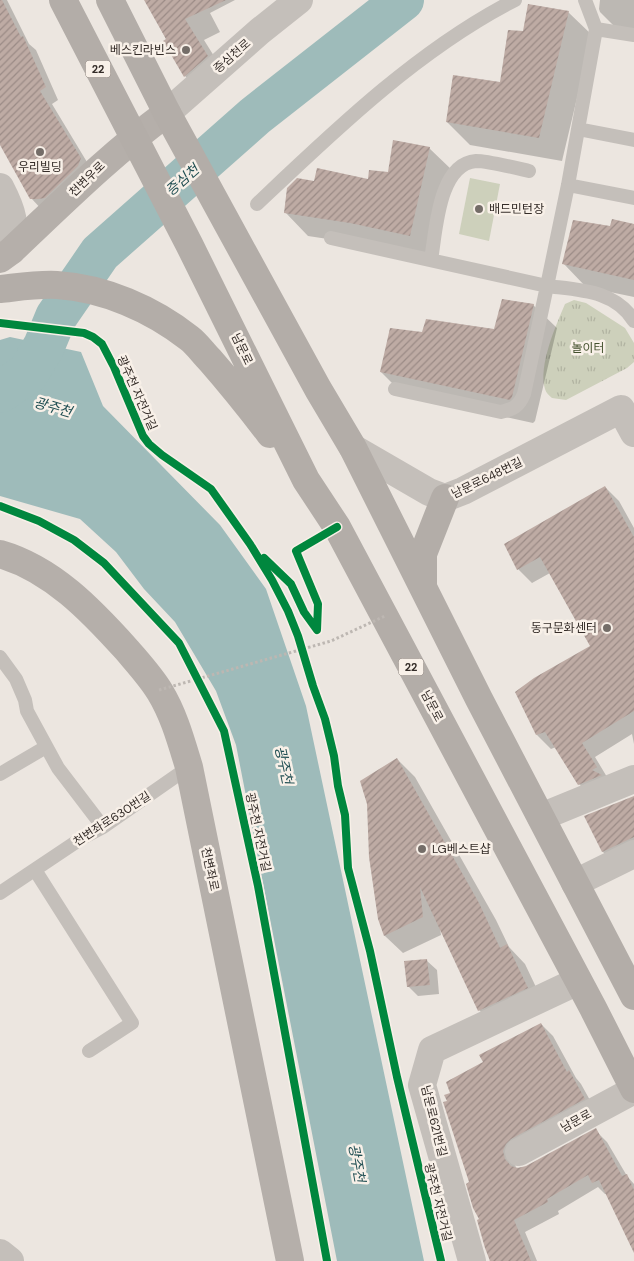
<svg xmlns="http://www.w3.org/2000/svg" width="634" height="1261" font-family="'DM Sans','Noto Sans KR',sans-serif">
  <defs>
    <pattern id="grass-tufts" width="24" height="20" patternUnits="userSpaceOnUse" patternTransform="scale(1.25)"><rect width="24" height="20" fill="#cdd0bb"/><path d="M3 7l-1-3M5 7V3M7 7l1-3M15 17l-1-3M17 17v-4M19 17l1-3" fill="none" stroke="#b1b3a1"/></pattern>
    <pattern id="building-hatch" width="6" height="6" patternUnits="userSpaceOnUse" patternTransform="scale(1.25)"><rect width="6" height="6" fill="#beaba4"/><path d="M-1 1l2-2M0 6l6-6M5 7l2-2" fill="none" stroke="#9b8b86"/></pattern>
  </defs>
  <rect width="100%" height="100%" fill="#ece6e0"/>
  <path fill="url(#grass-tufts)" d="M574,300L586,303L625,328L634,343V362L627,368L566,400L552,398C549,395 546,393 545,389C538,366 556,325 565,304Z"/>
  <path fill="#cdd0bb" d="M470,178L500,184L489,241L459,234Z"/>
  <path fill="#9ebbba" d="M10,337L81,352L103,406L220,525L266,589L306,706L424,1261H337L236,745L216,691L175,622L144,589L116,552L80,519L0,496V340Z"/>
  <path fill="#0003" d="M0,0H7L29,44L36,50L58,100L52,104L93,172L44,212L31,198L0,143Z
    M146,0H235L210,13L220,32L204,40L227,77L205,96L185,76Z
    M600,0H634V38L624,36L600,12L599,9Z
    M568,12L592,35L562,161L470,145L447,122L501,83L524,32Z
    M429,148L453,171L433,258L374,246L308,236L285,212L315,182L369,181L389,174Z
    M634,225V297L586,287L563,263L611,228Z
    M533,305L557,328L535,421L533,423L404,395L381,372L423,334L495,330Z
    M605,487L619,501L634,528V744L632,734L595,757L610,782L593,798L579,784L556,747L551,749L537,735L516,693L592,646L550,573L532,583L518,569Z
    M397,759L415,777L496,920L509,947L525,964L545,1006L497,1028L479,1010L440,927L441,935L403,953L385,936Z
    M634,797V857L617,865L603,852L586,817Z
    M427,961L437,970L439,994L418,996L408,986Z
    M541,1024L553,1036L576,1078L581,1084L596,1111L515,1164L516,1168L526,1167L595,1130L607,1142L627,1176L634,1184V1239L607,1194H605L598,1187L558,1211L559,1214L525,1232L537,1261H489L491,1260L448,1102L452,1093L484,1063Z"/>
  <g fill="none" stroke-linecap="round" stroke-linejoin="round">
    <path stroke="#9ebbba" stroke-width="42" d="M0,392L28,373L44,346L56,317L100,253L255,116L403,0"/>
  </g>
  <path fill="url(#building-hatch)" d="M0,0H2L21,37L23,36L46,87L40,91L81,158L78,166L45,198L38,199H30L0,145Z
    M144,0H226L185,19L208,56L184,77L163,41L166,39Z
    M528,4L569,11L539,138L446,122L453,75L500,82L508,30L523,31Z
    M393,140L430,147L410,236L350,223L284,213L287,188L297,178L314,181L317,168L368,179L369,170L388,172Z
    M612,219L634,224V280L562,264L573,220L610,226Z
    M502,299L534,304L512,397L510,400L380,372L390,328L422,332L426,319L494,329Z
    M605,486L634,537V711L582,743L597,767L592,770L602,775L578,785L545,732L536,735L515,692L534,678L590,646L540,557L517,570L504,544Z
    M397,758L479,903L500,948L507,944L528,988L478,1011L420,887L423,917L384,936L378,919L369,857L367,804L360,781Z
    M634,796V837L602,852L584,816Z
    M427,959L430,985L407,987L404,961Z
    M541,1023L567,1072L569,1070L585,1099L511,1139L506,1144L503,1151L505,1159L511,1166L518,1168L526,1166L596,1128L622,1176L627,1174L634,1190V1253L599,1180L592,1183L588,1175L547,1199L548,1202L514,1220L531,1261H490L485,1248L477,1220L479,1219L473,1208L466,1184L469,1182L443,1102L447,1101L444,1095L450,1093L446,1082L483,1062L479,1055Z"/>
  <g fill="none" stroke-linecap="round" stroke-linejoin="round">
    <path stroke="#c4bfba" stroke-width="14" d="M585,0L596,29L634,35
      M596,29L568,185L547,286C579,290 615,290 634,321
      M578,129L634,140
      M568,185L634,198
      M257,204C335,130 419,49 515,0
      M331,238L547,286L524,394C519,406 514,409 501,412L395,389
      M431,260C436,232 438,164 476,161C488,161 516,168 529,171
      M0,657L16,679L25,700L27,711L58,768L103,827
      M0,774L46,747
      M35,870L132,1023L89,1051
      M0,893L82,838L103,827L189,767"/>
    <path stroke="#c4bfba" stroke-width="28" d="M167,113L260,31L299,0
      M0,187C14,214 15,221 11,251
      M353,448L429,492L445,498L463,491L621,409L634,433
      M541,817L634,779
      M575,883L634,854
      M519,1152L634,1090
      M0,1253L10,1261
      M472,1261L422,1085L432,1050L578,981"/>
    <path stroke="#b5afaa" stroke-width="28" d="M0,259L11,251C62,203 111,154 167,113
      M0,554C52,569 91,610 127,650C138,663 151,677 160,692C174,715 181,741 189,767L290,1261"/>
    <path stroke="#b3ada8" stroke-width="28" d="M63,0L189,244L306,480L337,527L593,1008L634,1089
      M110,0L167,113L226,221L318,389L353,448L479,699L634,996
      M0,289C19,287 38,284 57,285C104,288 152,309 189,338C197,344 203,353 210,360C231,384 251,409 270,434
      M423,586V554L445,498"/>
    <path stroke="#bdb7b2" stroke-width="3" stroke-dasharray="2.5 2.5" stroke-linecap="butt" d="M159,690L331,641L385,616"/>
    <defs>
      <path id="cycleway" d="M0,323L84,333L93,337L102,344L114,367L143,436L149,444L162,455L211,489L250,544L272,580L288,611L298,636L313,686L325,719L334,756L338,786L345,815L348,868L370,951L397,1077L441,1261
        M0,506L39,521L74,540L104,563L179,643L224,731L258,886L327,1261
        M264,558L291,584L304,612L317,630L318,604L296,551L337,527"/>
    </defs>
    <use href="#cycleway" stroke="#f8f0e8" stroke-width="11"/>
    <use href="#cycleway" stroke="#00873e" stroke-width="8"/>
  </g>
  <g fill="#746d68" stroke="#f8f0e8" stroke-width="2">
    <circle cx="186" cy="50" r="5"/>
    <circle cx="40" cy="152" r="5"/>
    <circle cx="479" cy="209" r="5"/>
    <circle cx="607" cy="628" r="5"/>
    <circle cx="422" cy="849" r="5"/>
  </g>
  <g text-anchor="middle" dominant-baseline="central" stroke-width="5" stroke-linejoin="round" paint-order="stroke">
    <g fill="#f8f0e8" stroke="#6f6762" stroke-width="1">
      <rect x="85.5" y="60.5" width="25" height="17" rx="4"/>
      <rect x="398.5" y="658.5" width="25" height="17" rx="4"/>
    </g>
    <g font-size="11" font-weight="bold" fill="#342c28">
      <text x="98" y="69">22</text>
      <text x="411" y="667">22</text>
    </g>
    <g font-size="12" fill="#342c28" stroke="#f8f0e8" text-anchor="end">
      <text x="176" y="50">베스킨라빈스</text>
      <text x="40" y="167" text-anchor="middle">우리빌딩</text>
      <text x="489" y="209" text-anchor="start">배드민턴장</text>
      <text x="597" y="628">동구문화센터</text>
      <text x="432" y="849" text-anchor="start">LG베스트샵</text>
    </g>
    <g font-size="12" fill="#342c28" stroke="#f8f0e8">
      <text transform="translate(232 56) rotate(-41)">증심천로</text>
      <text transform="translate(87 179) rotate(-44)">천변우로</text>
      <text transform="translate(242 349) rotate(64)">남문로</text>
      <text transform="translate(137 393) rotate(66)">광주천 자전거길</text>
      <text transform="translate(487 478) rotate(-26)">남문로648번길</text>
      <text transform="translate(432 706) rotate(62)">남문로</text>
      <text transform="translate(112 819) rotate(-33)">천변좌로630번길</text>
      <text transform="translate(258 832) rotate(78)">광주천 자전거길</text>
      <text transform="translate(210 869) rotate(78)">천변좌로</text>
      <text transform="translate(434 1121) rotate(76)">남문로621번길</text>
      <text transform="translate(576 1121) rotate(-29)">남문로</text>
      <text transform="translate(438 1202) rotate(76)">광주천 자전거길</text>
    </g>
    <g font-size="12" fill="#44512e" stroke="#f8f0e8">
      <text x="588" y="348">놀이터</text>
    </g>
    <g font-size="14" font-style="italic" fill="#214f53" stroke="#f8f0e8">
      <text transform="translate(182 180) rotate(-41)">증심천</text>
      <text transform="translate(53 407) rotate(16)">광주천</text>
      <text transform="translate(284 765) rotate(78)">광주천</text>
      <text transform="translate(357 1163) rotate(80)">광주천</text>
    </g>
  </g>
</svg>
